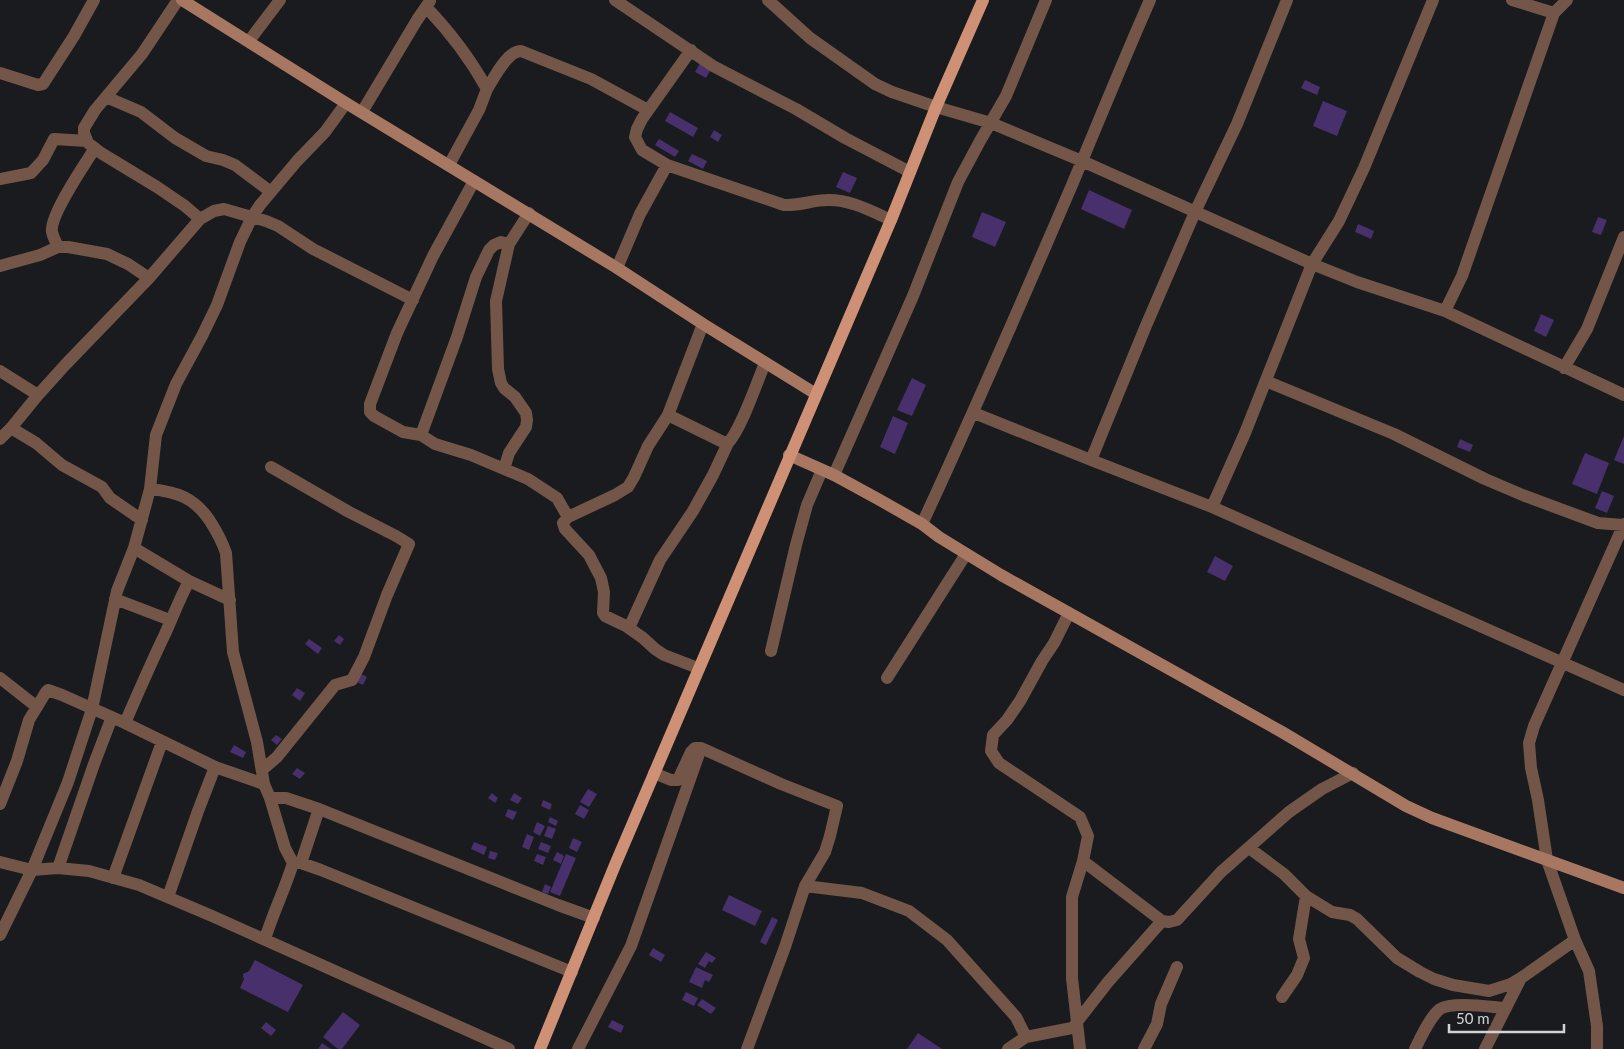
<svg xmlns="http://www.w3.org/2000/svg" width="1624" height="1049" font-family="Lato,sans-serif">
  <rect width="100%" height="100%" fill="#191b1e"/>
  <path fill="#47306b" d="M700,63L711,69L706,78L695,72Z
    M1305,80L1320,87L1317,95L1301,88Z
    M1323,101L1347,111L1337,136L1313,126Z
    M670,112L698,128L693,137L665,121Z
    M714,130L722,135L718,142L710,137Z
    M659,139L679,151L675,157L655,145Z
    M692,154L707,161L703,169L688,161Z
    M843,172L857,178L850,193L836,187Z
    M1089,190L1132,210L1124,229L1081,209Z
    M982,212L1006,222L995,247L972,237Z
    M1598,217L1607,220L1601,235L1592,232Z
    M1358,224L1374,231L1371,239L1355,232Z
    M1541,314L1554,320L1546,337L1534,331Z
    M912,378L926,385L912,416L897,410Z
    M893,416L908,423L895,454L880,447Z
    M1624,436V464L1614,460Z
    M1460,439L1473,445L1470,452L1457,447Z
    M1585,453L1609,463L1597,494L1572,484Z
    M1602,491L1614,496L1607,513L1595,508Z
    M1215,556L1233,566L1225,581L1207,572Z
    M339,635L344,639L340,645L334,641Z
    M309,639L322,648L318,654L305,644Z
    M357,672L367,677L363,685L353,680Z
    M297,688L305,693L300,701L292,695Z
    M276,735L282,739L277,745L271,740Z
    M234,745L246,752L243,758L230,752Z
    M297,768L305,773L300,779L292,774Z
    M588,789L597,794L589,807L580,802Z
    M492,793L498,798L495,803L488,798Z
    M514,793L522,798L518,804L510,800Z
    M543,800L552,804L550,810L541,806Z
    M580,805L589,810L584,819L575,814Z
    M508,809L517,812L513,820L505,816Z
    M550,817L558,821L556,826L548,822Z
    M537,822L545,826L540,836L533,832Z
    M548,826L556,829L552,839L544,836Z
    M527,834L534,837L529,850L522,847Z
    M573,838L582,842L577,852L569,848Z
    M474,842L487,847L484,855L471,849Z
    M541,842L551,846L548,853L538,849Z
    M490,851L498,853L495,860L488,858Z
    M557,852L564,856L561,864L553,860Z
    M537,854L546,857L543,865L534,861Z
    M566,854L576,858L560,896L550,892Z
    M545,884L551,887L548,894L542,892Z
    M729,895L762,911L755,926L722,910Z
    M772,917L778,920L766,945L760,942Z
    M653,948L665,955L661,962L649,955Z
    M706,952L716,958L712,963L709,961L705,968L698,964Z
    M255,960L303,985L288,1012L240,988L244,979L243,977V974L249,971Z
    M696,967L713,975L709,982L705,980L702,988L689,982Z
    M686,992L698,998L694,1006L682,1000Z
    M702,999L716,1008L711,1014L697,1005Z
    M343,1012L360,1025L342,1049H338L323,1037Z
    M612,1020L624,1026L621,1033L608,1027Z
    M266,1022L276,1030L271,1036L261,1028Z
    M918,1033L942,1049H907Z
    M322,1043L331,1049H318Z"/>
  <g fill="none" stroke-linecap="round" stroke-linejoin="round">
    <path stroke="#745649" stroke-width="12" d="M178,0L142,54L95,110L84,128V133L88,143L101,153L157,187L185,206L200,219
      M615,0L713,66L796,109L845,138L910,172
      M768,0L810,38L875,84L892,92L936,107L991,123L1082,161L1312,264L1357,282L1445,311L1462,276L1554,13
      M1512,0L1554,13L1567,0
      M426,7C449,31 471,60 487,89L479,110L449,165
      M249,41L280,0
      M691,50L642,119L637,129L635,137L642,150L667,165L784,205C799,206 813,200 827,200C849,199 871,211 891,220
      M0,73L38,85L43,84L74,36L94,0
      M487,89C494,78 507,51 521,51L591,79L648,110
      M106,97L141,112L175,138L206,156L223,160L235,165L271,192
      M362,112L417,20L430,1
      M0,179L31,173L43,160L54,139L87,141
      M474,181L433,256L397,333L370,404V412L374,416L403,432L421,435L435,444L471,455L528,479L557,498L568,517L563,523L565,529L589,555L601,578L604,592L603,613L605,616L626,626L643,638L655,649L664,655L698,668
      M58,247C56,242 53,237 52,232C49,216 85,164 95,148
      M0,266L40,255L58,247H68L107,254L128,264L149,278
      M617,268L640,214L667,165
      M1445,311L1624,395
      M1564,368L1587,329L1624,237
      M0,371L38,395
      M1266,381L1394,434L1485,479L1525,496L1598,523L1623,525
      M974,413L1091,460L1212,507L1245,433L1312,264L1339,221L1364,168L1433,0
      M668,415L725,443H728C741,430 757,382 765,363
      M11,428L36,443L62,465L102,487L110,498L142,520
      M421,435L457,337L476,277L489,250L494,245L501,242L509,244
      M0,439L11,428L38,395L66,364L149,278L200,219L214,211L224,209L266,221L278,226L313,249L413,300
      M1091,460L1145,328L1195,212L1237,124L1287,0
      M504,469L509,453L526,427L527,420L526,413L515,397L504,388L501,383L498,369L496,301L509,244L529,213
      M834,475L913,296L958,182L980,141L1006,96L1046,0
      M150,489C177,492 194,497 210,521C217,532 222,541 226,553L233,652L257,742L264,784L270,798L285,848L293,863C285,889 273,913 265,939
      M1212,507L1624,690
      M568,517L615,495L628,487L634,477L648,446L668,415L703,324
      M922,524C974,412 1023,299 1072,185C1098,123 1123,61 1150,0
      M134,548L189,581L230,600
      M115,599L170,620
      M1069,613L1054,643L1042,661L1020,701L1007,720L993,735L991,751L999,763L1080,817L1088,836L1083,861L1072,897V978L1080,1049
      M629,628L660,560L693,511L713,475L728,443
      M771,651L796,545L807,505L822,470
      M0,678L37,707
      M887,678L966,554
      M125,723C138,693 151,663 165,634C173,616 180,598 189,581
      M262,770L277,757L335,685L352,680L364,657L387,595L409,544L396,536L349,512L271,467
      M654,773L671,780H678L691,752L695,748H701L781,784L837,806L830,836L825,852L805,886L785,947L747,1049
      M270,798H286L319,809L558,905L594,918
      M0,804L17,761L29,720L46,692L48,690L62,695L125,723L215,767L264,784
      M1249,848L1284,874L1306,896L1332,912L1350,915L1357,919L1397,958L1420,972L1434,979L1453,985L1489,991L1511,984L1521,978L1575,940
      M1083,861L1162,921L1169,922L1177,920L1221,872L1289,812L1322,789L1353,773
      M0,862L32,870L58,868L89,871L139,885L212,916L509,1049
      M293,863H301L321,870L572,972
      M301,863L319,809
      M58,868L94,764L112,717
      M113,878L162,742
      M805,886L862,893L909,911L947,940L1016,1017L1026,1037
      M168,897L198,811L215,767
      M0,935L32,870L68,782L92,709L117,591L134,548L150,489L156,435L176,384L202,336L217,305L240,242L252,217L260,205L297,161L325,132L346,103
      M1282,997L1297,975L1304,958L1299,939L1306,896
      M1076,1023L1108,982L1162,921
      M578,1049L631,946L701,748
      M1008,1049L1026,1037L1077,1027
      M1144,1049L1157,1024L1161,1004L1177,967
      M1415,1049C1421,1037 1430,1017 1440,1009C1453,1001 1490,1007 1506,1008
      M1485,1049L1521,978
      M1597,1049V1026L1589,971L1575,940L1547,860L1538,800L1531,768L1529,743L1534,726L1624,524"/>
    <path stroke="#a77762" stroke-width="12" d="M182,0L346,103L617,268L703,324L816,394
      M789,455L834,475L878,499L922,524L939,537L1001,575L1282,732L1406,806L1432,818L1624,888"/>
    <path stroke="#cf9175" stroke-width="12" d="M540,1049L615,865L891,220L936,107L983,0"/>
  </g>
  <path d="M1449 1024v8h115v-8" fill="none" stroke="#d0d2d3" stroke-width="2.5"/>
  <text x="1456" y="1024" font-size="15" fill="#d0d2d3" stroke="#191b1e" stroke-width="4" paint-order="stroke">50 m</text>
</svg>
